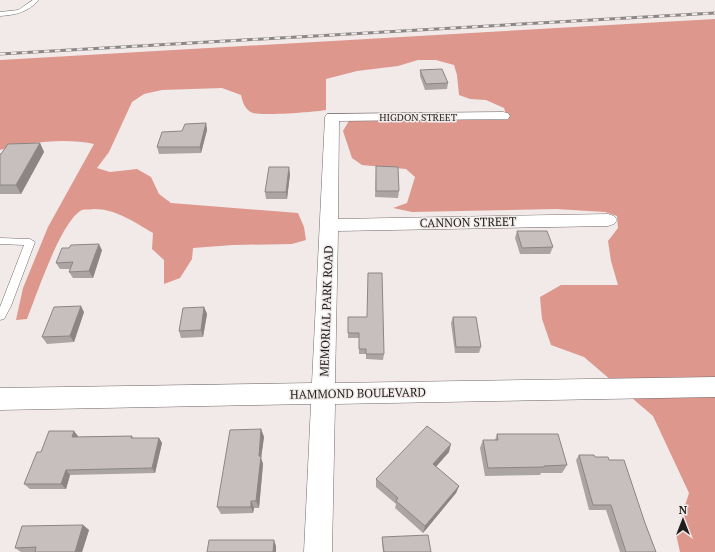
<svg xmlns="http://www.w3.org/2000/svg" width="715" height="552" font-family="'PT Serif',serif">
  <rect width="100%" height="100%" fill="#f1eae9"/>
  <path fill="#de978d" d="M715,19V552H680L676,534L689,493L653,416L584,357L551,345L542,319L540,297L561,285H618L611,261L608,241L618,228L617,216L605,212L556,209L412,212L393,208L407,203L415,177L406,169L362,165L352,158L343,131L350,119L508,120L504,108L486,100L470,99L459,95L457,75L454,65L436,60H418L398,66L357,71L326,79V110C316,112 261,116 253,113C245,110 243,103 241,95L222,88L162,90L144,94L132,102L109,152L97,168L110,172L137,169L151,177L159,194L171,203L298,213L304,227L306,240L292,244L233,245L193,248L192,259L180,278L164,284V260L152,249L153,233C134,222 116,209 94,209C90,210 85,209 82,210C61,220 36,297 27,319L16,320L23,288L48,227L94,144C65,138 28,142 0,150V60Z"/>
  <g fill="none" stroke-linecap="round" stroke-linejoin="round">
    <defs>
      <path id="lane" d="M33,0H39C28,12 16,15 0,16V12L18,10Z
        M0,238L30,239L35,242L11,306L4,319L0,320V307L24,245L0,244Z"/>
      <path id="street" d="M503,112L508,113L510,116L508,119L339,121L338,219L608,214L614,216L617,220L614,224L608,226L338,231L335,383L715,377V397L335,404L332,552H304L311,404L0,410V388L312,383L325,117L327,114Z"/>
    </defs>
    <use href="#lane" stroke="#726c6b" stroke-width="1"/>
    <use href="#street" stroke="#726c6b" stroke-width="1"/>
    <use href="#lane" fill="#fff" fill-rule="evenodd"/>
    <use href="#street" fill="#fff" fill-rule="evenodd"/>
    <defs>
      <path id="rail" d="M0,54L715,13"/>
    </defs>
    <use href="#rail" stroke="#8b8786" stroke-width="3"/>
    <use href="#rail" stroke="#f1eae9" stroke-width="2" stroke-dasharray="5.5" stroke-linecap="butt"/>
  </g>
  <path fill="#aaa4a3" d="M420,70L448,83L447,89L425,90L420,76Z
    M206,123L207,130L201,153L159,154L157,147L182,131Z
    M40,143L44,152L21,194H0V154Z
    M376,166L399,191L398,198L375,197Z
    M290,174L287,199H266L265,192Z
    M517,231L553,247L550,254H520L515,238Z
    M102,250L93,278H73L69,272L71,269H60L56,263Z
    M204,307L207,314L203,337L181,338L179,331Z
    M84,312L74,342L47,344L42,337Z
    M348,317L384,354L383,360L366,359V354H359V338H348Z
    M453,317L481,347L479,353H455L451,323Z
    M261,429L264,437L261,458L263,464L259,508H254L253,513L221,514L217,507Z
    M497,434L567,465L562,473H541L540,475L485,476L480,448L483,440H495Z
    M78,436V437L132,436L133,438H159L162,443L155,473L70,475L66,489H30L24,484L41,452Z
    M449,452L436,467L459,486L456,493L423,533L395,508L396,504L376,487V479Z
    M579,455L609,460L645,523L656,552H620L606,510H589L576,460Z
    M83,525L89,530L82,552H21L15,548Z
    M382,537L431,552H383L382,541Z"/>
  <path fill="#8b8685" d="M206,123L207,130L201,153L200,147Z
    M40,143L44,152L21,194L16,185Z
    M289,167L290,174L287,199L286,192Z
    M99,244L102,250L93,278L89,271Z
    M81,306L84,312L74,342L70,336Z
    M204,307L207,314L203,337L201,330Z
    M261,429L264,437L261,458L263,464L259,508L256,501L259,456Z
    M74,431L78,436L76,443L72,437Z
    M159,438L162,443L155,473L152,468Z
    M451,444L449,452L431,472L433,464Z
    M66,470L70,475L66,489L61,484Z
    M459,486L456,493L423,533L425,526Z
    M251,501L254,508L253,513L251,507Z
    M83,525L89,530L82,552H75Z
    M274,540L276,546V552H273Z"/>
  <path fill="#c6bfbe" stroke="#8b8685" d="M442,69L448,83L426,84L420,70Z
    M206,123L200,147H157L162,132L182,131L185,124Z
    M40,143L16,185H0V154H1L8,144Z
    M376,166L398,167L399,191H376Z
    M269,167H289L286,192H265Z
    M517,231H547L553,247L522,248Z
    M99,244L89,271L69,272L73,262L56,263L62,248H69L71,245Z
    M368,273H382L384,354H366V349H359V333H348V317H367Z
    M81,306L70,336L42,337L54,307Z
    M204,307L201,330L179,331L183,308Z
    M453,317H476L481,347H456Z
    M427,426L451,444L433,464L459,486L425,526L396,501L398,498L376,479Z
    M261,429L259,456H261L256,501H251V507H217L230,430Z
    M49,431H74L72,437L132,436L131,438H159L152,468L66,470L61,484H24L37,452H41Z
    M497,434H558L567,465L544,466V467L488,468L483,440H498Z
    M579,455H594L595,457H608L609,460H624L645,523L656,552H626L611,505H593Z
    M83,525L75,552H35L36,547L15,548L22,526Z
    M428,535L431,552H384L382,537Z
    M209,540H274L273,552H207Z"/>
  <g text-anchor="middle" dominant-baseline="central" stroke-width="3" stroke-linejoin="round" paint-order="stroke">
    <g font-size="10" fill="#201e1d" stroke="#f1eae9">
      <text x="418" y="117">HIGDON STREET</text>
    </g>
    <g font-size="12" fill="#201e1d" stroke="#f1eae9">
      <text transform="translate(468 222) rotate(-1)">CANNON STREET</text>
      <text transform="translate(326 311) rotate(-88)">MEMORIAL PARK ROAD</text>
      <text transform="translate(358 393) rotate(-1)">HAMMOND BOULEVARD</text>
    </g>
  </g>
  <g transform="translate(683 520)" stroke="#f1eae9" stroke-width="3" paint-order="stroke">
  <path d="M0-3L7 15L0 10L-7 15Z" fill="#201e1d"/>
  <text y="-6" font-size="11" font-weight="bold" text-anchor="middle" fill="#201e1d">N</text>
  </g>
</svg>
